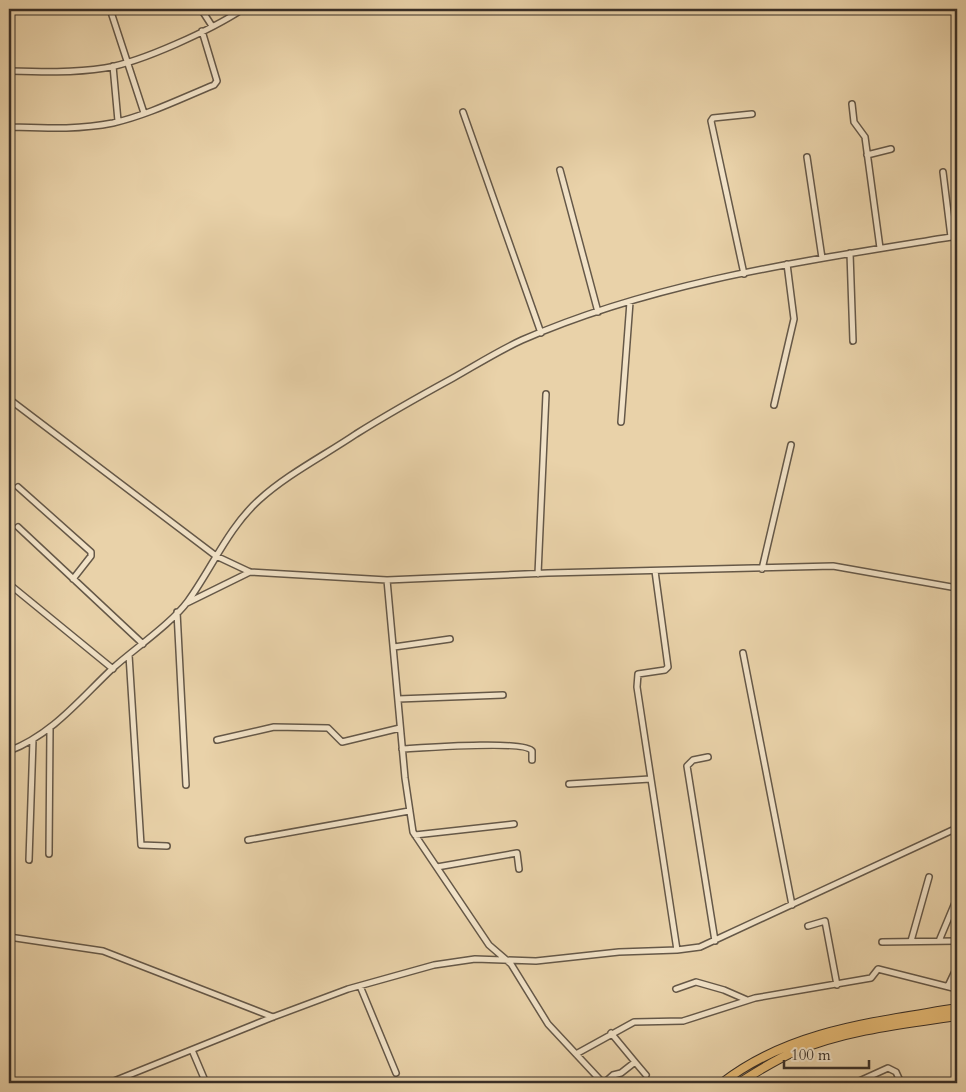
<svg xmlns="http://www.w3.org/2000/svg" width="966" height="1092" font-family="Cardo,serif">
  <rect width="100%" height="100%" fill="#e9d2a9"/>
  <filter id="stains"><feTurbulence type="fractalNoise" baseFrequency=".004" numOctaves="4"/><feColorMatrix values="0 0 0 0 .2 0 0 0 0 .09 0 0 0 0 .02 0 0 0 .5 -.17"/></filter>
  <radialGradient id="worn" r=".72"><stop offset=".6" stop-color="#630" stop-opacity="0"/><stop offset="1" stop-color="#630" stop-opacity=".3"/></radialGradient>
  <g fill="none" stroke-linecap="round" stroke-linejoin="round">
    <defs>
      <path id="minor" d="M110,9L144,113
        M201,9L212,26
        M9,10L61,9
        M113,66L118,121
        M9,71C41,72 73,73 105,68C142,62 211,30 243,9
        M852,104L854,122L865,137L880,248
        M463,112L541,333
        M9,127C44,128 78,130 113,123C148,115 182,98 214,85L217,81L202,31
        M867,155L891,149
        M807,157L822,258
        M560,170L598,312
        M943,172L951,237
        M850,253L853,341
        M744,274L711,121L713,118L752,114
        M9,399L216,556L250,572L387,580L405,778L413,832L489,945L511,964L548,1024L603,1083
        M774,405L794,319L787,264
        M621,422L630,302
        M18,487L91,552V556L73,579
        M18,527L143,644
        M762,569L791,445
        M655,571L668,667L665,670L638,674L637,687L677,950
        M538,574L546,394
        M387,580L548,573L833,566L957,588
        M9,584L113,669
        M187,603L250,572
        M177,612L186,785
        M394,647L450,639
        M743,653L792,905
        M129,655L141,845L167,846
        M398,699L503,695
        M217,740L274,727L328,728L342,742L400,728
        M402,749C420,748 525,740 532,751V760
        M9,751C53,734 80,699 113,668C134,649 172,623 188,601C212,568 228,528 259,500C286,475 325,455 356,434C388,414 420,396 453,378C476,365 498,351 522,340C659,280 811,260 957,236
        M708,757L693,760L687,766L715,941
        M569,784L650,779
        M415,835L514,824
        M248,840L409,811
        M49,854L50,729
        M29,860L33,740
        M437,867L517,853L519,869
        M808,926L825,921L837,985
        M9,937L103,951L273,1017
        M911,941L929,877
        M939,941L957,898
        M882,942L957,941
        M360,986L396,1073
        M948,986L957,967
        M676,989L696,982L724,990L747,1000
        M611,1033L635,1062
        M192,1050L206,1083
        M576,1054L634,1022L683,1021L755,998L871,978L878,969L957,989
        M109,1083L273,1017L348,989L434,965L475,959L536,961L619,952L677,950L700,947L957,828
        M604,1083L613,1075L621,1073L635,1062L646,1075
        M855,1083L888,1068L896,1072L901,1083"/>
      <path id="trunk" d="M722,1083C790,1030 875,1022 957,1008
        M739,1083C758,1071 776,1059 796,1051C847,1030 903,1024 957,1016"/>
    </defs>
    <use href="#minor" stroke="#655848" stroke-width="8"/>
    <use href="#trunk" stroke="#392f27" stroke-width="10"/>
    <use href="#minor" stroke="#f1e2c7" stroke-width="5"/>
    <use href="#trunk" stroke="#e4b974" stroke-width="8"/>
  </g>
  <rect width="966" height="1092" fill="none" stroke="#e9d2a9" stroke-width="30"/>
  <rect x="10" y="10" width="946" height="1072" fill="none" stroke="#392f27" stroke-width="2.5"/>
  <rect x="15" y="15" width="936" height="1062" fill="none" stroke="#392f27"/>
  <path d="M784 1060v8h85v-8" fill="none" stroke="#392f27" stroke-width="2.5"/>
  <text x="791" y="1060" font-size="15" fill="#392f27" stroke="#f1e2c7" stroke-width="4" paint-order="stroke">100 m</text>
  <rect width="100%" height="100%" filter="url(#stains)"/>
  <rect width="100%" height="100%" fill="url(#worn)"/>
</svg>
